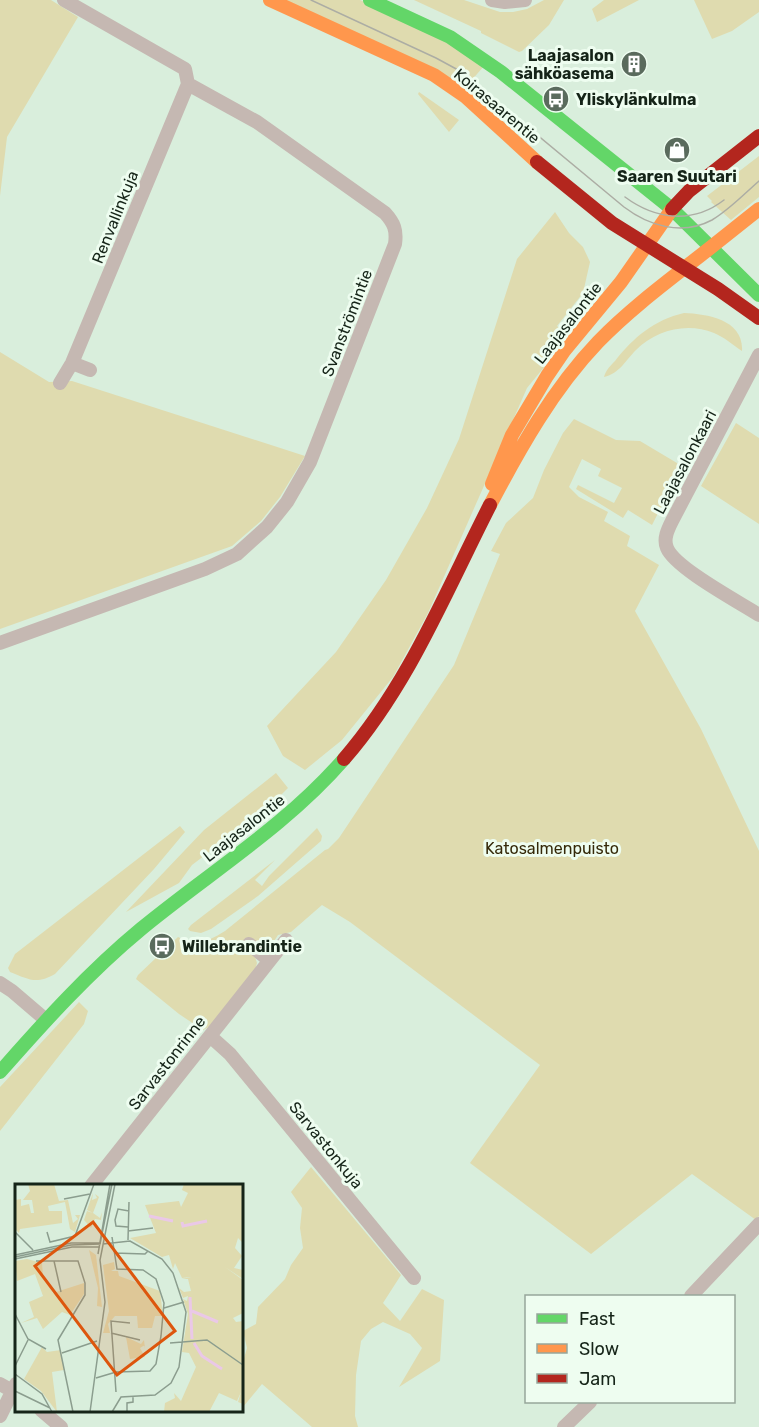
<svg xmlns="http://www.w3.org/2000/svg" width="759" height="1427" font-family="Rubik,sans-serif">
  <rect width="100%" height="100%" fill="#d9eedc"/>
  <path fill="#dfdbaf" d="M0,0H51L78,17L7,137L0,196Z
    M280,0H360L438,36L484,66L464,89Z
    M414,0H464L500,12H513L527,9L544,0H564L549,25L522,51L519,52L481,33V31Z
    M604,0H639L597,22L592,9Z
    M694,0H759V12L732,31L712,39Z
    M419,92L459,120L449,132L418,94Z
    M759,156V197L731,220L711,202L712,201L707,196Z
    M555,212L569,233L583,247L590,262L583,293L557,326L563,331L545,366L527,388L428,613L393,677L342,740L305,770L283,756L267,726L336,652L386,580L427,508L459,439L517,259Z
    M684,313C708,314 744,320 742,351C733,345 724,337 714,333C687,322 656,330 636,350C625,361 620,373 604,377C606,370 610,366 615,361C634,337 654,320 684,313Z
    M0,352L49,382L72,381L305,456L280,497L261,521L232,546L0,629Z
    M574,419L616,440L640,441L682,466L652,525L628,510L623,518L576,489L578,485L614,503L622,488L598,476L601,469L582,459L569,487L579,497L608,512L604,521L630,536L627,546L659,565L635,611L701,729L759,851V1216L756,1220L692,1174L591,1254L470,1163L540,1065L350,922L322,905L291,932L278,935L267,952L255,957L257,963L255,970L211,1026L203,1030L179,1014L136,979L138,975L178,937C196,947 209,941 225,931L325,850L328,849L339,838L454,665L500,554L491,551L506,523L533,498L544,470L563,433Z
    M736,423L759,438V524L701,486Z
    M276,773L288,788L270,806L192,865L179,883L126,912L204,830Z
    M180,826L185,832L154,869L55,974C36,985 28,979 10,972L8,968L15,954Z
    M317,828L322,836L321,841L258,896L211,929L201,933L190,931L188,929L191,925L275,860L255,880L262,886L269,876Z
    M79,1002L88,1011L84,1024L0,1131V1087Z
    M311,1167L401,1275L383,1303L400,1321L422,1289L444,1300L440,1361L399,1387L422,1348L410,1334L383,1322L371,1329L361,1341L356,1375L355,1416L358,1427H312L262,1384L243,1407L242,1405V1365L247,1348L243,1331L256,1324L258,1307L285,1279L291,1265L303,1248L300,1228L302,1208L291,1192Z"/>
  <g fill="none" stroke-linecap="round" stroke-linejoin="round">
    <path stroke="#c5b8b2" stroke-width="14" d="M64,0L185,69L188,84
      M492,0L505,2L525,0
      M759,355L672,521C668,529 663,539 667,548C675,568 739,602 759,615
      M72,363L90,370
      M60,383L72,363L188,84
      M0,643L205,569L237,554L267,527L287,502L310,462L395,244C397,230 394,223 385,213L257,122L188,84
      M249,944L269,960
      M0,983L12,991L46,1020
      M210,1036L230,1054L414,1278
      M91,1186L286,940
      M691,1296L759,1224
      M0,1384L16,1393
      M41,1410L61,1427
      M0,1416L16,1384
      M564,1427L590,1402"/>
    <path stroke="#63d668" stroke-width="14" d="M370,0L450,37L501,72L672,209L759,295
      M0,1072C44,1022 89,972 141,929C209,873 286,826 344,759"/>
    <path stroke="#ff974d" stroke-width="14" d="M270,0L434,75L466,97L537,162
      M710,248L759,209
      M492,484L512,435L547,376L564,351L621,282L672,209
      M490,505C520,448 553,389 598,342C632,307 672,278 710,248"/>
    <path stroke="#b3261e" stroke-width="14" d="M537,162L612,223L718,289L759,318
      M672,209L689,191L759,136
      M344,759C409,684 445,593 490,505"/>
    <path stroke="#acada4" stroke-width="1.5" d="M311,0L436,58L460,71L624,207C649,226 682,236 712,220C729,210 744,194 759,181
      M625,197C656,220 693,224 724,200"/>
  </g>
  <defs>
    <symbol id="building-disc" viewBox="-11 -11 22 22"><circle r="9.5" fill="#5a6b5d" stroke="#eefdf0"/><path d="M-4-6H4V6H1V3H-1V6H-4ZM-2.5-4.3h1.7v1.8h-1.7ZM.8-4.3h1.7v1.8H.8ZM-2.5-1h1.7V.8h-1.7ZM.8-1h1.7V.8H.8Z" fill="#fff"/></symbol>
    <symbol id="bus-disc" viewBox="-11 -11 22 22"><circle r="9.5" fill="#5a6b5d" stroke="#eefdf0"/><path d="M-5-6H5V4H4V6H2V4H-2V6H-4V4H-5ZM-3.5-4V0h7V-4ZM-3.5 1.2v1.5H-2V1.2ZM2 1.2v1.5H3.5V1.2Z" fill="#fff"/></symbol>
    <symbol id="shop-disc" viewBox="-11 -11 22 22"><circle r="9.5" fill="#5a6b5d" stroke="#eefdf0"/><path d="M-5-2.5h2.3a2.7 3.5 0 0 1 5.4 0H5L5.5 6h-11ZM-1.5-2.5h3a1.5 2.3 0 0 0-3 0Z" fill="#fff"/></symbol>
  </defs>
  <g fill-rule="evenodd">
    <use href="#building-disc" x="619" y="49" width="30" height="30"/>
    <use href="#bus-disc" x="541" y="84" width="30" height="30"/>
    <use href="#shop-disc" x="662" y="135" width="30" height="30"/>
    <use href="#bus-disc" x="147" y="931" width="30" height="30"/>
  </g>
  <g text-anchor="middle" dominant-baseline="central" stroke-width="6" stroke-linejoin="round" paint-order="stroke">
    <g font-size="16" font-weight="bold" fill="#152418" stroke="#eefdf0" text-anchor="start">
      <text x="614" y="55" text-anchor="end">Laajasalon<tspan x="614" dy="18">sähköasema</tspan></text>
      <text x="576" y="99">Yliskylänkulma</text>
      <text x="677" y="176" text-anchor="middle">Saaren Suutari</text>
      <text x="182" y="946">Willebrandintie</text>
    </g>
    <g font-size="16" fill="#152418" stroke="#eefdf0">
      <text transform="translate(497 106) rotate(40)">Koirasaarentie</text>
      <text transform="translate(115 217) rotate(-68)">Renvallinkuja</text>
      <text transform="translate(347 323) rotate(-69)">Svanströmintie</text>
      <text transform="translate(568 323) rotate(-52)">Laajasalontie</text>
      <text transform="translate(685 462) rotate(-62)">Laajasalonkaari</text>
      <text transform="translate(244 828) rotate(-38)">Laajasalontie</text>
      <text transform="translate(167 1063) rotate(-52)">Sarvastonrinne</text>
      <text transform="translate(326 1145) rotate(51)">Sarvastonkuja</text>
    </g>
    <g font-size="16" fill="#352909" stroke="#eefdf0">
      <text x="552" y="848">Katosalmenpuisto</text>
    </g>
  </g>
  <g transform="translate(15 1184)">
    <rect width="228" height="228" fill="#d9eedc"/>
    <path d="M13,0H39L44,17L53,16L58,39L63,35L60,31H65L60,48L55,45L50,18L33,22L34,27H47V39L5,45L4,49L0,45V16L6,15V22L14,20L16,29H19L17,16H8L15,7ZM169,0H228V59L223,54L220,64L227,72L219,84L228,86V95L210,83L228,96V129L218,134L221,138L228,137V220L223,218L226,208L222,217L204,209L194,228H149L150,219L160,214L159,209L166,217L181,183L174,169L167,168L173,130L168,115L172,117L173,112L168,114L164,104L169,108L176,107L173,95H167L176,93L167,94L160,79L158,85L154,71L147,73L115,54L141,49L130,21L164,17L166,23L173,9L167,6ZM78,9L77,16L82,14L80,10L84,13L78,29L85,34L87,28L86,36L80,35L76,44L69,36L72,27L78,29L72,26ZM74,66L81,71L87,123L82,122L83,104ZM12,75L27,79L28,92L38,109L69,99V110L55,131L47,128L28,145L22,134L6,139L19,133L14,118L28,112L20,90L2,97L0,77ZM99,78L100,85L96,87H103L104,92L145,107L148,132H140L137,144H123L122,132H100L93,140L95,149H88L94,127L88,81ZM111,153L126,160L129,156L130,165V161L125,164L130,173L115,175ZM27,163L32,168L46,166L49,186L37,188L42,228L26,207L9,195Z" fill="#dfdbaf"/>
    <path fill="none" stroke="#eac8e7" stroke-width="3" d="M134,32L158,37M167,38L168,42L192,37M175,113L177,155M177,127L203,138M179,159L187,172L207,185"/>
    <path fill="none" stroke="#8b9d8e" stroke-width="1.5" d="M49,15L75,10M113,43L101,42L100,36L103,25L114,27M113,47L138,44M0,48L18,66M32,48L35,58L60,52L79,0M113,56L114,18M88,60L115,57L147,75L158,89L171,128L164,183L156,199L140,211L106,213L97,228M99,69L130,70L133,67M83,70L95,0M0,71L56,59H86M0,73L56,61L85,60L97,0M0,75L57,63H85M21,77H63L70,99V111L43,156L58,228M39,77L46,108M149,124L169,118M0,130L13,155L31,165M96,149L125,156M155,159L192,156L228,181M47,169L82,157M0,182L13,156M0,190L27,210L37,228M81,194L101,188L135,187L141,180L146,152L149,119L141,95L128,86L102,85L97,53M0,207L35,224M101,208L96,137L115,139M75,228L90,118L85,76L100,0M112,228V219L118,218V213"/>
    <path fill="#dd560d" fill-opacity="0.15" stroke="#dd560d" stroke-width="3" d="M78,38L160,147L102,191L20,82Z"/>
    <rect width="228" height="228" fill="none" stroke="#152418" stroke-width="3"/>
  </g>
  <rect x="525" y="1295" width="210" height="108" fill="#eefdf0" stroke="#97a69a" stroke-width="1.5"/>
  <rect x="537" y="1314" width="30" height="9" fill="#63d668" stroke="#97a69a" stroke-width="1.5"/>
  <text x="579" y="1325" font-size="18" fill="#152418">Fast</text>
  <rect x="537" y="1344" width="30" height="9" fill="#ff974d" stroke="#97a69a" stroke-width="1.5"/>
  <text x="579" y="1355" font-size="18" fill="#152418">Slow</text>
  <rect x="537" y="1374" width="30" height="9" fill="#b3261e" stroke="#97a69a" stroke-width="1.5"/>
  <text x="579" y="1385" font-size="18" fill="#152418">Jam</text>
</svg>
